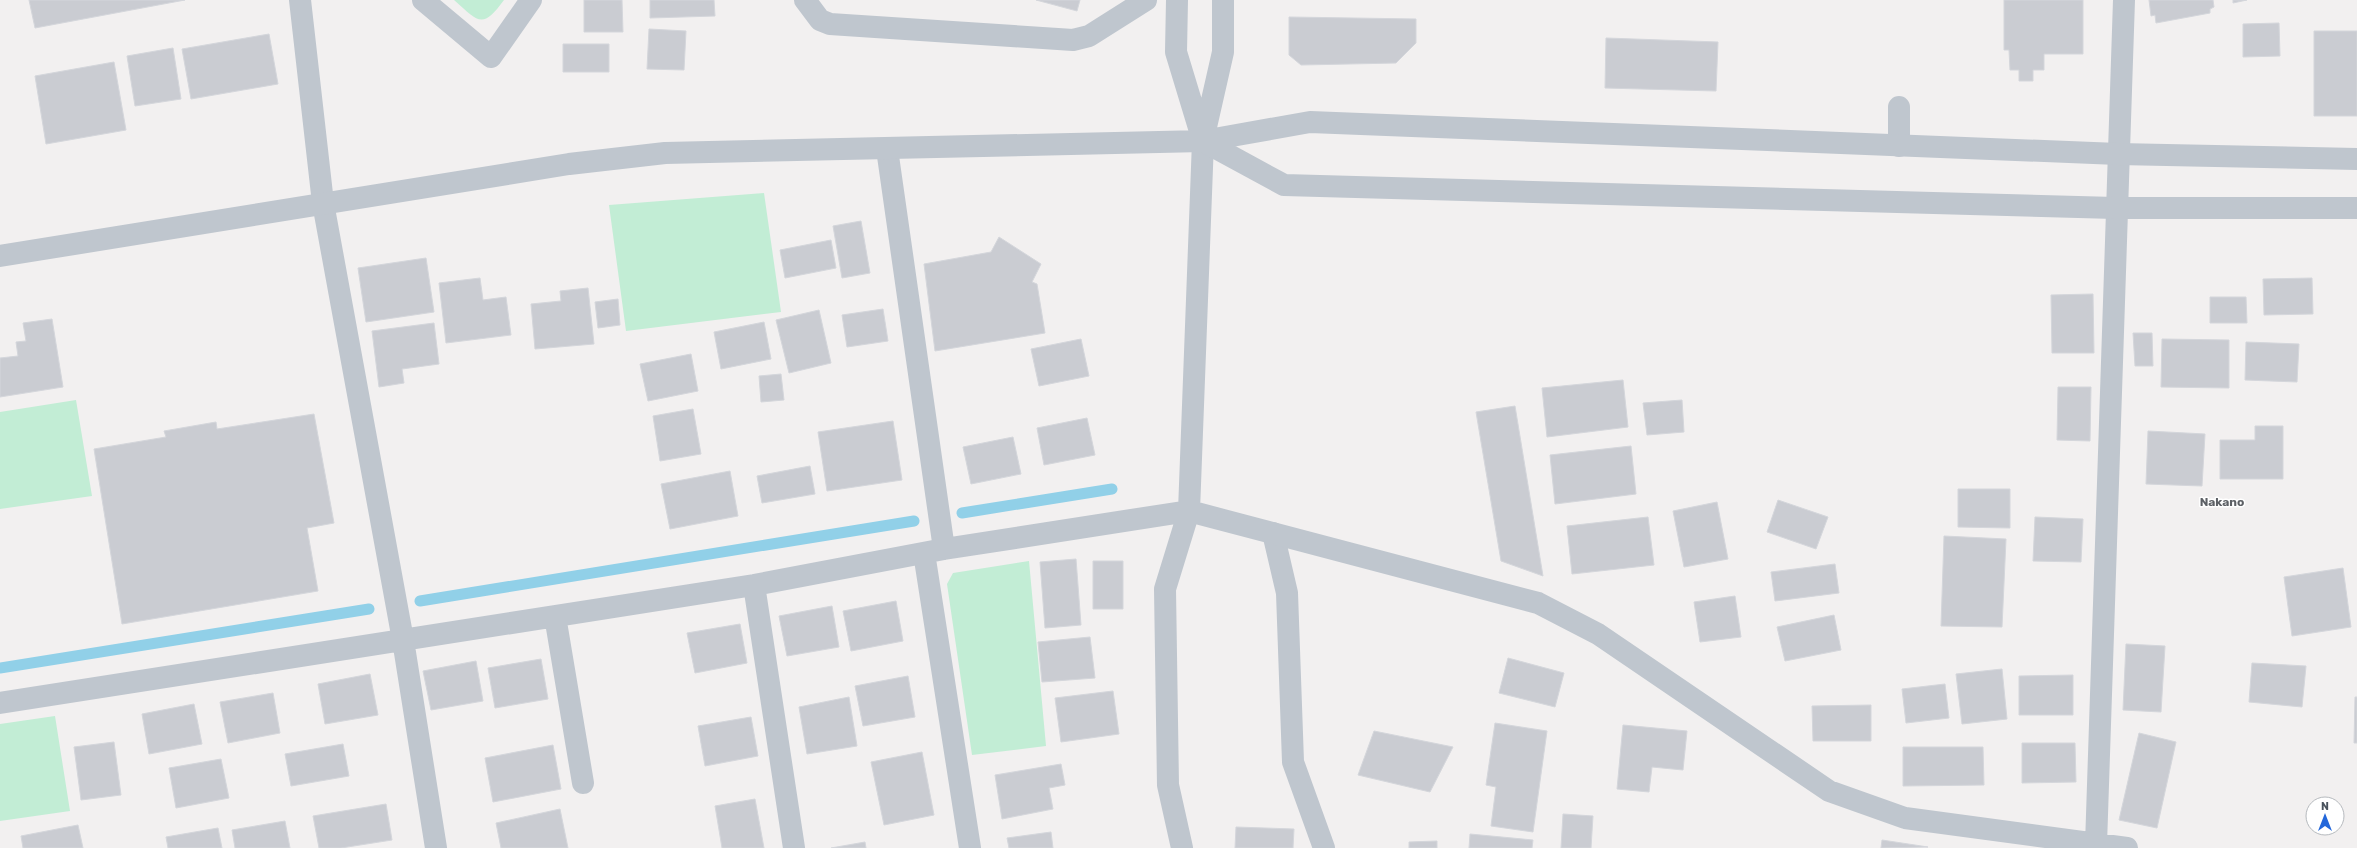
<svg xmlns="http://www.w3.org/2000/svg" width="2357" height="848" font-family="Rubik,sans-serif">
  <rect width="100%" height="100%" fill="#f2f0f0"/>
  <path fill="#c2edd5" d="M454,0H504C482,30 479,22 454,0Z
    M764,193L781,312L626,331L609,205Z
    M76,400L92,496L0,509V412Z
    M1029,561L1046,746L972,755L947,584L953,573Z
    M55,716L70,811L0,821V724Z"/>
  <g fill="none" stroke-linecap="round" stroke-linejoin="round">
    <path stroke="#91d0e8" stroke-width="11" d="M962,513L1112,489
      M420,601L914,521
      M0,668L369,609"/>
  </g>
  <path fill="#caccd2" stroke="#d4d6db" d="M29,0H185L35,28Z
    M584,0H622L623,32H584Z
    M650,0H714L715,16L650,18Z
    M1036,0H1080L1077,11Z
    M2004,0H2083V54H2044V70H2033V81H2019V70H2010L2009,50H2004Z
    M2149,0H2213L2214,7L2210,9V13L2156,23L2155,15L2151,16Z
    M2233,0H2247L2233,3Z
    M1289,17L1416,19V43L1396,63L1301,65L1289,55Z
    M2279,23L2280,56L2243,57V24Z
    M649,29L686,31L684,70L647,69Z
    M2314,31H2357V116H2314Z
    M269,34L278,84L191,99L182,49Z
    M1606,38L1718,42L1716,91L1605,88Z
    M563,44H609V72H563Z
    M173,48L181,99L135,106L127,56Z
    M114,62L126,130L46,144L35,76Z
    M861,221L870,273L842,278L833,226Z
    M999,237L1041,264L1032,282L1037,284L1045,333L935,351L924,264L991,252Z
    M831,240L836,268L785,278L780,250Z
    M426,258L434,312L366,322L358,268Z
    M480,278L483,300L506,297L511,335L446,343L439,283Z
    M2312,278L2313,314L2264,315L2263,279Z
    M588,288L594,344L535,349L531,304L561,301L560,291Z
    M2093,294L2094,353H2052L2051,295Z
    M2210,297H2246L2247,323H2210Z
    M618,299L620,325L598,328L595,302Z
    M883,309L888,341L847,347L842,315Z
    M819,310L831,363L789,373L776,320Z
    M52,319L63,387L0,397V358L18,356L16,342L26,341L23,323Z
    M764,322L771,359L721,369L714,332Z
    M434,323L439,364L402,369L404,383L379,387L372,331Z
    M2133,333H2152L2153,366H2135Z
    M1081,339L1089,376L1039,386L1031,349Z
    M2162,339L2229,340V388L2161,387Z
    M2246,342L2299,344L2297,382L2245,380Z
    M691,354L698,391L648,401L640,364Z
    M781,374L784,400L761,402L759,376Z
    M1623,380L1628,427L1547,437L1542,388Z
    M2058,387H2091L2090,441L2057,440Z
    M1682,400L1684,432L1647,435L1643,403Z
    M1515,406L1543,576L1501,561L1476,412Z
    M693,409L701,454L660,461L653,416Z
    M314,414L334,523L307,528L318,591L122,624L94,449L166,437L164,431L216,422L217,429Z
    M1087,418L1095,455L1044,465L1037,428Z
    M893,421L902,480L827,491L818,432Z
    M2255,426H2283V479H2220V440H2255Z
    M2148,431L2205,434L2202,486L2146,484Z
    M1013,437L1021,474L971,484L963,447Z
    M1631,446L1636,494L1555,504L1550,455Z
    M810,466L815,494L762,503L757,476Z
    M730,471L738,516L670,529L661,484Z
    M1958,489H2010V528L1958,527Z
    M1778,500L1828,517L1816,549L1767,532Z
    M1717,502L1728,559L1684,567L1673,511Z
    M1648,517L1654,565L1572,574L1567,526Z
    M2035,517L2083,519L2081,562L2033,561Z
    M1944,536L2006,539L2002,627L1941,626Z
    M1076,559L1081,625L1045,628L1040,562Z
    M1093,561H1123V609H1093Z
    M1835,564L1839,593L1775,601L1771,572Z
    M2343,568L2351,627L2292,636L2284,577Z
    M1735,596L1741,637L1700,642L1694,602Z
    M896,601L903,641L851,651L843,611Z
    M832,606L839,647L787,656L779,616Z
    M1834,615L1841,650L1785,661L1777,627Z
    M740,624L747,663L695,673L687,633Z
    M1090,637L1095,678L1042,682L1038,642Z
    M2126,644L2165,646L2161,712L2123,710Z
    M1508,658L1564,673L1555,707L1499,693Z
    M541,659L548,699L495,708L488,668Z
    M476,661L483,701L431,710L423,671Z
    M2252,663L2306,666L2302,707L2249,702Z
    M2002,669L2007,719L1962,724L1956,674Z
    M370,674L378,715L325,724L318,684Z
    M2073,675V715H2019V676Z
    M908,676L915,717L863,726L855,686Z
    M1945,684L1949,718L1906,723L1902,689Z
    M1113,691L1119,734L1061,742L1055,698Z
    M273,693L280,733L228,743L220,702Z
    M849,697L857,746L807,754L799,707Z
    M2355,697H2357V743H2354Z
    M194,704L202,744L149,754L142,714Z
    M1871,705V741H1813L1812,706Z
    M751,717L758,756L705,766L698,726Z
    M1495,723L1547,731L1533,832L1491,826L1496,787L1486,785Z
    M1623,725L1687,731L1683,770L1652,767L1649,792L1617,789Z
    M1374,731L1453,747L1430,792L1358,775Z
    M2139,733L2176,742L2157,828L2119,820Z
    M114,742L121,795L81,800L74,747Z
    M2022,743H2075L2076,782L2022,783Z
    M343,744L349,776L291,786L285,754Z
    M553,745L561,789L493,802L485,758Z
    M1903,747H1983L1984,785L1903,786Z
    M922,752L934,815L884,825L871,762Z
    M221,759L229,798L176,808L169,768Z
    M1061,764L1065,785L1049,788L1053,809L1002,819L995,775Z
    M755,799L764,848H722L715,806Z
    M386,804L392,840L341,848H319L313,816Z
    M560,809L568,848H501L496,823Z
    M1563,814L1593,816L1591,848H1561Z
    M285,821L290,848H235L232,830Z
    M78,825L83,848H23L21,836Z
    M1236,827L1294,829L1293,848H1235Z
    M218,828L222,848H168L166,837Z
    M1051,832L1053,848H1009L1007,838Z
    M1470,834L1533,840L1532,848H1469Z
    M1882,840L1928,847L1881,848Z
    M1437,841V848H1409V842Z
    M865,842L866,848H831Z"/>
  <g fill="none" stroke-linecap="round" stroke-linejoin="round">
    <path stroke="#bfc6ce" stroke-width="22" d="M805,0L820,20L830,24L1073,40L1089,36L1146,0
      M1899,107V146
      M1273,533L1287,593L1293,762L1324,848"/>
    <path stroke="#bfc6ce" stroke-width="22" d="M300,0L323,203L403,640L436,848
      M423,0L491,57L531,0
      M887,149L944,549
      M924,553L970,848
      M754,585L794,848
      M555,616L583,783
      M0,703L754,585L944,549L1189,511L1538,603L1598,634L1829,791L1905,818L2127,848
      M2096,845L2124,0
      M1182,848L1168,785L1165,589L1189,511L1203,141"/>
    <path stroke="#bfc6ce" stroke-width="22" d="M1177,0L1176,52L1203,141L1284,185L2115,208H2357
      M1203,140L1223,52V0
      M0,256L569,164L665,153L1203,141L1310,122L2118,154L2357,159"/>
  </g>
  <g text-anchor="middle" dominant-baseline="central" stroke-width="3" stroke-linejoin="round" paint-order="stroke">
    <g font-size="12" font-weight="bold" fill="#5d6065" stroke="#fff">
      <text x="2222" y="502">Nakano</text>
    </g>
  </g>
  <g transform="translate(2325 816)"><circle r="19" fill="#ffffff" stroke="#b6babe"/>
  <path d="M0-3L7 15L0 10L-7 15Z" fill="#2367da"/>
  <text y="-6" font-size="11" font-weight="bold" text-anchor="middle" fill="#49525d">N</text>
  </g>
</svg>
